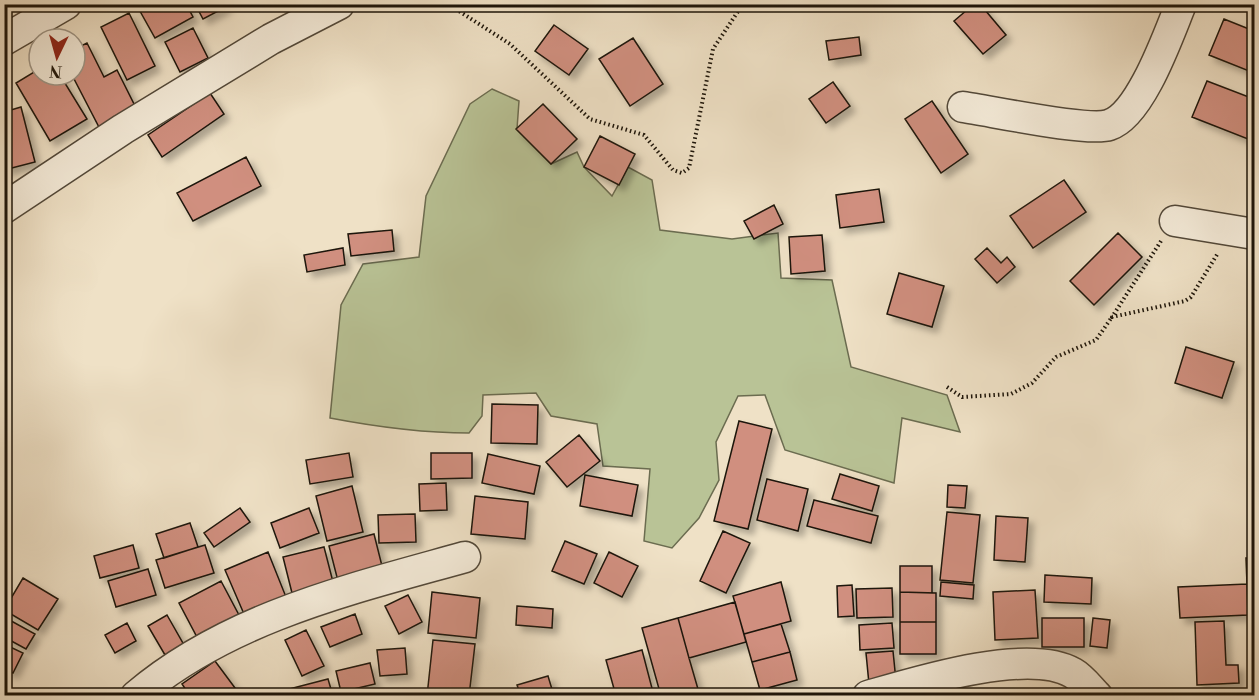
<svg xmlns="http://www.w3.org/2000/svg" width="1259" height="700" font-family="'Libre Bodoni',serif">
  <defs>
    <filter id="shadow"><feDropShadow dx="5.5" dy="5.5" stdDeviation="3" flood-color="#0004"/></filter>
  </defs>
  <rect width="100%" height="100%" fill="#efe1c6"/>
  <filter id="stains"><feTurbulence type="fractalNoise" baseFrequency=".00333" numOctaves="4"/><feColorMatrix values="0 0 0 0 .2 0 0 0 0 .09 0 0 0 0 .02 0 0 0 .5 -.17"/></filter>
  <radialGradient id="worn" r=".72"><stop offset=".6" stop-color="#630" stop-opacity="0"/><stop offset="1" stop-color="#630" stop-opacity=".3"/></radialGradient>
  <path fill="#b9c396" stroke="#6b6c50" stroke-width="1.5" d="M492,89L519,101L517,129L551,164L577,152L584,167L612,196L628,167L652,180L660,230L732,239L778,233L781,278L832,280L851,367L947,395L960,432L902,418L894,483L785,450L765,395L738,396L716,442L719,480L699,518L672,548L644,541L650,469L603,466L597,424L551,416L536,393L483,395L482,416L469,433C421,433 377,427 330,418L341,305L363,264L419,257L426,196L470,104Z"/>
  <path fill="#d08f7f" stroke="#1d150a" stroke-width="1.5" filter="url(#shadow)" d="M136,4H186L193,17L155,38Z
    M195,4H225L226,7L203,19Z
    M974,4H980L1006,35L983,54L954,21Z
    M129,13L155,66L127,80L101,27Z
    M1224,19L1254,31V73L1209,55Z
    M554,25L588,49L569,75L535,51Z
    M193,28L208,58L180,72L165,42Z
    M859,37L861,55L829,60L826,41Z
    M633,38L663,84L630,106L599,59Z
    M87,43L104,77L117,70L138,112L101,131L72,75H75V49Z
    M39,69V75H60L87,119L50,141L16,83Z
    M1207,81L1254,99L1253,141L1192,117Z
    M833,82L850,106L826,123L809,99Z
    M210,93L224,114L162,157L148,135Z
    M932,101L968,154L941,173L905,119Z
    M543,104L577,139L551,164L516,129Z
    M21,107L35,162L4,170V112Z
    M600,136L635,154L619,185L584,167Z
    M246,157L261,186L193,221L177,193Z
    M1064,180L1086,212L1033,248L1010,216Z
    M879,189L884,222L840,228L836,195Z
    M774,205L783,224L754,239L744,221Z
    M392,230L394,251L351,256L348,234Z
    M1118,233L1142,257L1094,305L1070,281Z
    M822,235L825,271L791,274L789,237Z
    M343,248L345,265L307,272L304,255Z
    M987,248L1001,263L1007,257L1015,267L997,283L975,259Z
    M899,273L944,286L932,327L887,314Z
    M1186,347L1234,362L1222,398L1175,383Z
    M492,404L538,405L537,444L491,443Z
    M739,421L772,429L748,529L714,521Z
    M579,435L600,461L567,487L546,462Z
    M349,453L353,477L310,484L306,460Z
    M431,453H472V478L431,479Z
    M488,454L540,466L534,494L482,483Z
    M840,474L879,486L872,511L832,499Z
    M585,475L638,485L632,516L580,506Z
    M767,479L808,489L798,531L757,520Z
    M446,483L447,510L420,511L419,484Z
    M948,485L967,486L965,508L947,507Z
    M352,486L363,532L327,541L316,496Z
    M475,496L528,502L525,539L471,534Z
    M814,500L878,516L871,543L807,526Z
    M240,508L250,522L214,547L204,533Z
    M309,508L319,533L280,548L271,523Z
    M947,512L980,515L973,583L940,580Z
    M415,514L416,542L379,543L378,515Z
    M996,516L1028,518L1025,562L994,560Z
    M190,523L198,547L164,558L156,534Z
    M723,531L750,543L726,593L700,581Z
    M374,534L383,570L338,581L329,546Z
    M565,541L597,554L584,584L552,571Z
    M133,545L139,568L100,578L94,556Z
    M205,545L214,573L165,588L156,560Z
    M324,547L333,582L292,593L283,557Z
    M268,552L286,597L244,614L225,570Z
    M609,552L638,566L622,597L594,583Z
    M1246,558H1254V584H1247Z
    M900,566H932V593L900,592Z
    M148,569L156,595L116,607L108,581Z
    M1045,575L1092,578L1091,604L1044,602Z
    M23,578L58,599L38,630L4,610Z
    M221,581L240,617L198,639L179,603Z
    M781,582L791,621L744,634L733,596Z
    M941,582L974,585L973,599L940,596Z
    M1247,584L1248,615L1180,618L1178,587Z
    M852,585L854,616L838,617L837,586Z
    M892,588L893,617L857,618L856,589Z
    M1035,590L1038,638L995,640L993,592Z
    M432,592L480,598L476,638L428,633Z
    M900,592L936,593V622H900Z
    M408,595L422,622L399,634L385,606Z
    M735,602L746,642L689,658L678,618Z
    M517,606L553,609L552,628L516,625Z
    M355,614L362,634L330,647L321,627Z
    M167,615L184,645L165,655L148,626Z
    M4,617L35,634L26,649L4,637Z
    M678,618L689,658L700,696H661L642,628Z
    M1042,618H1084V647H1042Z
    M1093,618L1110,620L1107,648L1090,646Z
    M1224,621L1226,665H1238L1239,683L1197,685L1195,622Z
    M900,622H936V654H900Z
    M127,623L136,641L115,653L105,635Z
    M892,623L894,648L860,650L859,625Z
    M781,624L790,652L752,662L744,634Z
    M306,630L324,666L302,676L285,640Z
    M433,640L475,644L469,696H427Z
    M4,644L23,653L13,673L4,669Z
    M405,648L407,674L380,676L377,650Z
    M642,650L654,696H616L606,660Z
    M893,651L896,681L869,684L866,653Z
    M790,652L797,680L760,690L752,662Z
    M215,661L241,696H190L182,684Z
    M370,663L375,684L341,692L336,671Z
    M548,676L554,696H521L517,685Z
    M328,679L333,696H266V695Z"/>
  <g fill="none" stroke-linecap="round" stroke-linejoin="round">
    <defs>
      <path id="minor" d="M4,40L66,4
        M963,107C991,111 1088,132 1109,125C1141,115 1169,33 1181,4
        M4,208L123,129L271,39L339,4
        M1175,221L1254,234
        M136,696C229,617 351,589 465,557
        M868,696C916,682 1028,647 1073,673C1082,678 1090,689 1097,696"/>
    </defs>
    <use href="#minor" stroke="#524839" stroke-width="33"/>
    <path stroke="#1d150a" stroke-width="4" stroke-dasharray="1.5 3" stroke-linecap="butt" d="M448,4L510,44L590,119L644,135L673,170L682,173L689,168L713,49L743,4
      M1161,241L1112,317L1185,301L1191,297L1218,253
      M947,387L962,397L1011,394L1032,383L1056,357L1096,340L1112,317"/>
    <use href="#minor" stroke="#f5ecda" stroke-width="30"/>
  </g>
  <rect width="1259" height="700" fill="none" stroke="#efe1c6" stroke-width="24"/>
  <rect x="6" y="6" width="1247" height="688" fill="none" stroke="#1d150a" stroke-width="3"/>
  <rect x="12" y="12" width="1235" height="676" fill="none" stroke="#1d150a" stroke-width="1.5"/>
  <g transform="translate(57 57) rotate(185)"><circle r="28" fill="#f5ecda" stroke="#9f9687" stroke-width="1.5"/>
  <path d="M0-4.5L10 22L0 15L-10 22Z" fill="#8f2418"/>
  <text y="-9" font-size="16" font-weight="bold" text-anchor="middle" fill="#1d150a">N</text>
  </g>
  <rect width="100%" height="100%" filter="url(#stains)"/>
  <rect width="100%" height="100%" fill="url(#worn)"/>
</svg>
